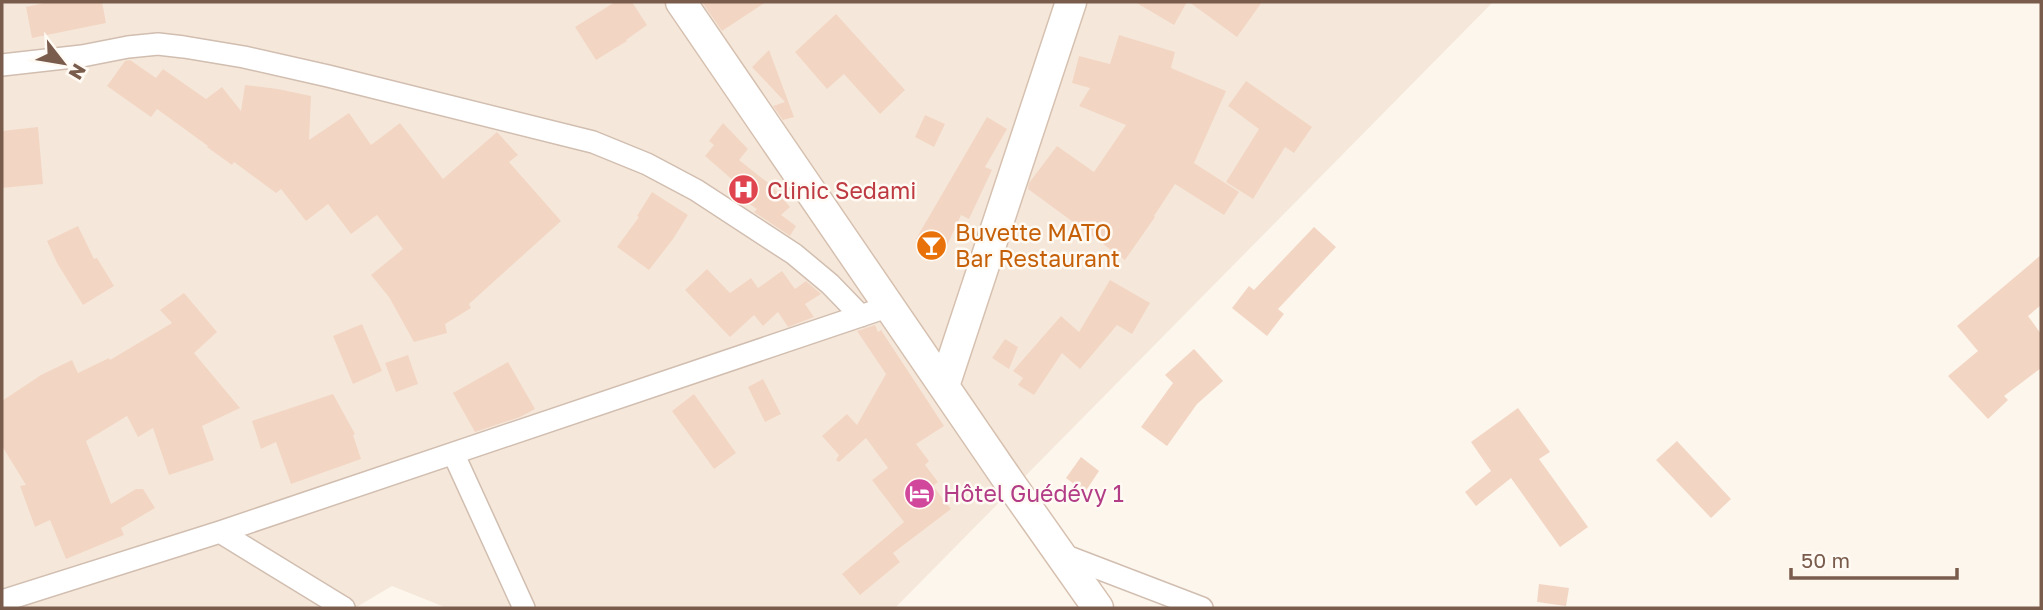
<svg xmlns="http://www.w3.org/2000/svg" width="2043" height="610" font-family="'Golos Text',sans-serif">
  <rect width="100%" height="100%" fill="#fdf6ec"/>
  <path fill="#f5e8da" d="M2,2H1493L895,608H447L392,586L355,608H2Z"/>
  <path fill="#f3d5c3" d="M49,2H102L106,23L32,38L26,7Z
    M615,2H632L647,25L626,40L627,41L596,60L575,27Z
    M702,2H766L722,31Z
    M1135,2H1187L1174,25Z
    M1189,2H1262L1237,37Z
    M836,14L905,90L880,114L844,74L827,89L795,52Z
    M1119,35L1175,52L1171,68L1226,91L1194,163L1239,192L1224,215L1175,184L1154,216L1155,217L1125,260L1028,189L1029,183L1057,146L1094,172L1126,125L1079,106L1090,88L1072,83L1079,56L1110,64Z
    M769,50L794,117L783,120L773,106L785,102L752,67Z
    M130,60L156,78L163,69L206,99L222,87L241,111L245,85L278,89L311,96L309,140L349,113L371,145L400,123L443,179L497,132L518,155L509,162L561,221L469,304L471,308L445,324L447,333L414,342L389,297L371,275L403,249L377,215L351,234L328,204L306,221L281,189L276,193L234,162L232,165L207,147L208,146L157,109L151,117L107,86L125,61Z
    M1246,81L1312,127L1294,153L1285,147L1253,199L1226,182L1259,129L1228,106Z
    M925,115L945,124L934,147L915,137Z
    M987,117L1007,129L985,167L992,170L969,219L961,215L944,252L916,239Z
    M723,123L748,149L739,160L772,186L790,207L781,215L796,226L790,236L754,212L757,209L731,192L736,183L705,156L714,145L709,141Z
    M38,127L43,184L2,188V131Z
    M652,192L688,215L673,239L649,270L617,247L639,217L637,216Z
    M78,226L94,259L97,258L114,286L83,305L57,263L47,241Z
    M1314,227L1336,247L1278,309L1284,314L1267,336L1232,308L1249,286L1254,290Z
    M2041,255V305L2028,316L2041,334V368L2004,396L2008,400L1988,419L1948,376L1978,351L1957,326Z
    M707,269L730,293L751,278L758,288L782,271L795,289L806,281L821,294L805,304L814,317L788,327L778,312L763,326L754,315L730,337L685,290Z
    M1110,280L1150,303L1132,334L1117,325L1080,369L1062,353L1034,395L1018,385L1023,378L1013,371L1061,316L1079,332Z
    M184,293L217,332L194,353L240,408L202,426L214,460L169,475L153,428L138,437L127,416L86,441L111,504L136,489H143L155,508L121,528L124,535L66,559L50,520L35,527L20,486L26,485L2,446V401L41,375L72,360L78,373L109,358L110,360L172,323L160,310Z
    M362,324L382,371L353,384L333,336Z
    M875,325L878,332L881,330L944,426L916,444L929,461L925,465L938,482L933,486L951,509L893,553L900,562L860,595L842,574L904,522L872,480L888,468L866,438L839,462L836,460L839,455L822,436L847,414L857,425L886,374L857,331Z
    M1005,339L1018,347L1009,369L992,358Z
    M1194,349L1223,381L1197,404L1167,446L1141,427L1173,383L1165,375Z
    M408,355L418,384L396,392L385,363Z
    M508,362L535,409L520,417L475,432L453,393Z
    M763,379L781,414L765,422L748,387Z
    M333,394L355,434L353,435L361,459L291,484L276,442L261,449L252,421Z
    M694,394L736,453L714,469L672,411Z
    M1518,408L1550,452L1539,459L1588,527L1560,547L1511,478L1476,506L1465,492L1491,471L1471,442Z
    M1677,441L1731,499L1711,518L1656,460Z
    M1081,457L1099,471L1085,492L1066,478Z
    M1539,584L1569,588L1566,606L1537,602Z"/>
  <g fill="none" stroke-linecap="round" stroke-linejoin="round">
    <defs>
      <path id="street" d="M2,65L82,56L128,47L158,44L184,47L244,57L328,76L593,142L647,164L696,190L794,254L830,284L861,316
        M454,455L524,608
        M220,532L344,608
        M1061,554L1202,608
        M2,601L220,532L890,306"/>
      <path id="secondary" d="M681,2L1010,483L1098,608
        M944,386L1071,2"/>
    </defs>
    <use href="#street" stroke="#d1beb0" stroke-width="24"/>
    <use href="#secondary" stroke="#d6c0b0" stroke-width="33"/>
    <use href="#street" stroke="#fff" stroke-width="21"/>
    <use href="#secondary" stroke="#fff" stroke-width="30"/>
  </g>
  <defs>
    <symbol id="hospital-disc" viewBox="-11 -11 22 22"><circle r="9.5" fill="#e0444e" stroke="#fffaf3"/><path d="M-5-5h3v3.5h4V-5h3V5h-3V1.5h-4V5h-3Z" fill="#fff"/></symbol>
    <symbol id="bar-disc" viewBox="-11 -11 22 22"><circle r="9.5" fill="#e8710a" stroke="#fffaf3"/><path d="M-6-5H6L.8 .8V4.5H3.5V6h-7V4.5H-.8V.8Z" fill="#fff"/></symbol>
    <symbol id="hotel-disc" viewBox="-11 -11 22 22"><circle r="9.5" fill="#d1479c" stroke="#fffaf3"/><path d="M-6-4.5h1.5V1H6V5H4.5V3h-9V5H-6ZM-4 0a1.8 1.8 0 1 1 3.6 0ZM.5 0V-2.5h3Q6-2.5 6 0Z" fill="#fff"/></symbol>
  </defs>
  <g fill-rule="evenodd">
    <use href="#hospital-disc" x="726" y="172" width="35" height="35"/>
    <use href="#bar-disc" x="914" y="228" width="35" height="35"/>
    <use href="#hotel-disc" x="902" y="476" width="35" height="35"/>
  </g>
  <g text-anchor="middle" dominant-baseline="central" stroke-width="5" stroke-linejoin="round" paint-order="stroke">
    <g font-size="23" fill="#be3a42" stroke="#fffaf3" text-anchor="start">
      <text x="767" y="190">Clinic Sedami</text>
    </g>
    <g font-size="23" fill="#c56008" stroke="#fffaf3" text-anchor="start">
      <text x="955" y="232">Buvette MATO<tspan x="955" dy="26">Bar Restaurant</tspan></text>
    </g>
    <g font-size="23" fill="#b23c85" stroke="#fffaf3" text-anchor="start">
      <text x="943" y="493">Hôtel Guédévy 1</text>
    </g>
  </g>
  <rect width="2043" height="610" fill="none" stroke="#7a5c4d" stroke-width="7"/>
  <g transform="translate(63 63) rotate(121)" stroke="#fffaf3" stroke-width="5" paint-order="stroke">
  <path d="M0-5L12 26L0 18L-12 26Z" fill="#7a5c4d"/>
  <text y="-10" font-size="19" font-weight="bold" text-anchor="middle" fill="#7a5c4d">N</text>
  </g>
  <path d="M1791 568v10h166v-10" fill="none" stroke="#7a5c4d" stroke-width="3.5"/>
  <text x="1801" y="568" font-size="21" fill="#7a5c4d" stroke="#fffaf3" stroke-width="5" paint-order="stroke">50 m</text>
</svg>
